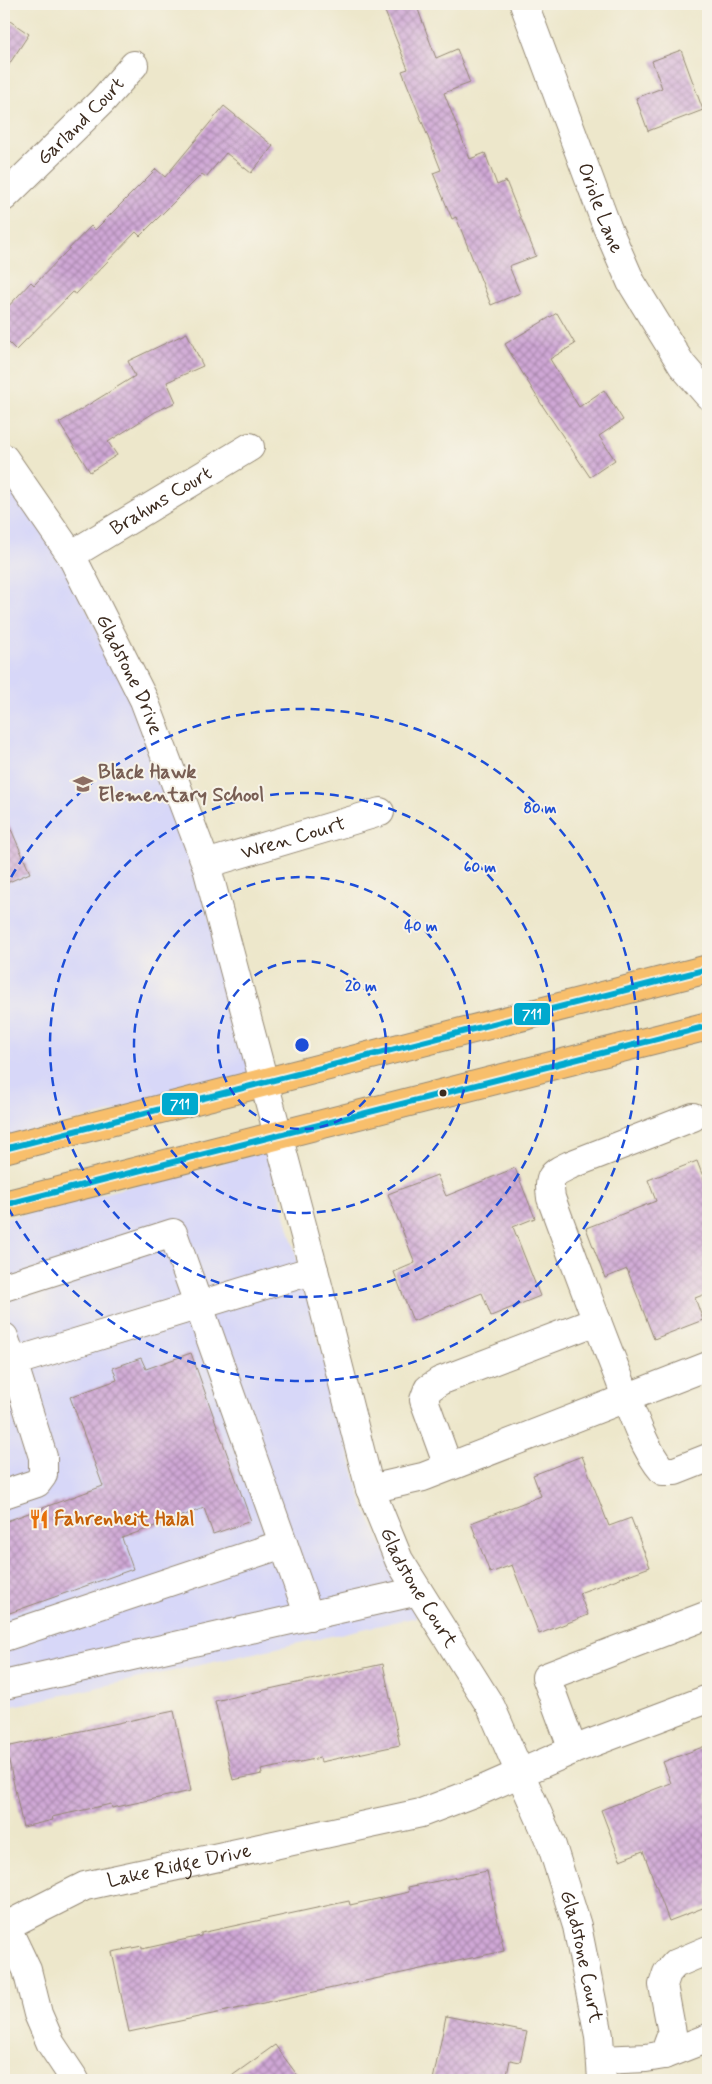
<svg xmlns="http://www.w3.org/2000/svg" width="712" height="2084" font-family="Mynerve,sans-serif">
  <defs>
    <pattern id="building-cross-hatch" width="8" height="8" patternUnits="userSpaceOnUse" patternTransform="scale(1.25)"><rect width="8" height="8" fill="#cfa7d6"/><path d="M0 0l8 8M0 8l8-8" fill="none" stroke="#a988ad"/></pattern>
  </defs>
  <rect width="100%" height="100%" fill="#f7f3e8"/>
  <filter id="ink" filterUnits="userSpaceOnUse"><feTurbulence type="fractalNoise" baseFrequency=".02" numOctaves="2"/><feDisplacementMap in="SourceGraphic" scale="10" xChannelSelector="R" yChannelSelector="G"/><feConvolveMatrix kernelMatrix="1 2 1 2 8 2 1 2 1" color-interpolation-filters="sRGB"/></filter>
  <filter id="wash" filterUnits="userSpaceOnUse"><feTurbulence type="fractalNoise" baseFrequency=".0096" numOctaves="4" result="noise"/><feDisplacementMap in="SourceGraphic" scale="20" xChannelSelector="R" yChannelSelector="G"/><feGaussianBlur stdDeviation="1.12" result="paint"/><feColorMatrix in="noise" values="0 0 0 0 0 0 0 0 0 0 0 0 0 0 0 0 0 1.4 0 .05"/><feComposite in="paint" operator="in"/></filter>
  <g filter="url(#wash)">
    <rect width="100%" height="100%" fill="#ede7cb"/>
    <path fill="#d7d7f8" d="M4,477L62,559L131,700L195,868L253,1078L4,1138Z
      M268,1151L363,1505L417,1617L4,1708V1219Z"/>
    <g id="blocks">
      <path fill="url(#building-cross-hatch)" d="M382,4H416L436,58L457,49L470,83L444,93L470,159L485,153L497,185L506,181L536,256L509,266L520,293L491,305L456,217L452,219L433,173L441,170L402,71L408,69Z
        M4,17L29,34L4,72Z
        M681,50L703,110L648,131L636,98L662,88L652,61Z
        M224,106L273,146L251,173L226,153L206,177L202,174L140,236L136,232L76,294L73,292L16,350L4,338V311L31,282L34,285L91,226L95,230L156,169L165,177Z
        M557,313L575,344L550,359L579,407L604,390L623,420L599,436L615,460L590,477L540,402L505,344Z
        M187,333L203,366L167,382L176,402L155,412L108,442L117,455L90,472L59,423L135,376L128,361Z
        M4,813L30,873L4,884Z
        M697,1161L708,1190V1293L695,1298L703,1320L654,1339L627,1269L605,1278L586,1228L656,1201L648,1180Z
        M515,1168L535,1218L513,1227L540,1296L491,1316L482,1293L413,1321L394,1272L415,1263L388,1194L437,1175L446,1196Z
        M191,1353L251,1521L213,1534L204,1508L122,1538L133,1569L4,1615V1522L103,1486L70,1397L117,1380L113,1368L141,1358L146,1369Z
        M582,1456L609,1526L631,1518L650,1567L579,1593L588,1615L539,1634L512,1565L490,1573L471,1523L541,1496L533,1475Z
        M383,1664L400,1745L321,1762L320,1758L261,1770L262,1774L233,1780L215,1701Z
        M174,1711L191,1791L112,1808L111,1804L52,1817L53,1820L23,1827L6,1747Z
        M708,1745V1906L669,1921L643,1851L620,1860L601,1810L671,1783L663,1762Z
        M487,1871L504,1951L129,2032L112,1952L142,1946V1949L201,1936V1933L349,1901L350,1905L409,1892L408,1887Z
        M446,2016L527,2032L520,2062L510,2060L506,2080H433Z
        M275,2045L301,2080H226Z"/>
    </g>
  </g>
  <g filter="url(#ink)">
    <use href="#blocks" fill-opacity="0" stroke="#948874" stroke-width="1"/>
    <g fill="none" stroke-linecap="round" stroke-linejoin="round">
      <defs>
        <g id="minor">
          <path id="s1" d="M524,4L607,227L631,282L682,365L708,395"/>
          <path id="s2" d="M4,197L102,101L134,65"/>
          <path id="s3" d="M4,458L71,555L144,700L206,864L314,1270L370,1489L399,1560L491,1707L552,1846L577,1926L599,2036L602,2080"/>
          <path id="s4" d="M71,555L250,447"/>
          <path id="s5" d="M206,864L380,812"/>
          <path d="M693,1117L570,1165C551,1174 548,1176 551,1198C573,1258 595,1318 619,1378C629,1405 644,1450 663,1471H675L708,1458"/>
          <path d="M4,1287L173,1233L309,1616"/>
          <path d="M4,1337L13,1362L314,1270"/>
          <path d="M448,1466L424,1400L428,1389L440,1381L597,1321"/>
          <path d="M370,1489L423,1477L708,1366"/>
          <path d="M4,1494L37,1483L43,1475V1457L13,1362"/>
          <path d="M4,1637L283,1544"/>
          <path d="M4,1685L418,1591"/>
          <path d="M573,1750L546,1677L708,1615"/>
          <path d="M664,2055L672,2033L663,1985L667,1973L675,1964L708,1950"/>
          <path d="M601,2060L646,2058L664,2055L708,2038"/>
          <path id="s6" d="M75,2080L51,2044L38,2014L27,1970L6,1926L85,1886L421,1813L484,1789L573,1750L708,1699"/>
        </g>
        <path id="major" d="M4,1149L708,969
          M4,1205L708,1026"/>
      </defs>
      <use href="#minor" stroke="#948874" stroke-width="30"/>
      <use href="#major" stroke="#948874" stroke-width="30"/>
      <use href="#minor" stroke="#fff" stroke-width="28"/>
      <use href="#major" stroke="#f8bf6c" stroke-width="28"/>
      <defs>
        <path id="bus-1" d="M4,1149L708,969
          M4,1205L708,1026"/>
      </defs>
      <use href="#bus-1" stroke="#f7f3e8" stroke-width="10"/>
      <use href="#bus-1" stroke="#00a9ce" stroke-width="6"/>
    </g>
  </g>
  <g fill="none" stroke="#1d4ed8" stroke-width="2.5" stroke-dasharray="9 6">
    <circle cx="302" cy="1045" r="84"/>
    <circle cx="302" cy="1045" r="168"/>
    <circle cx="302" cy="1045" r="252"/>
    <path d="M4 890A336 336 0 1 1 4 1200"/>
  </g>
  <defs>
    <symbol id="school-bare" viewBox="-9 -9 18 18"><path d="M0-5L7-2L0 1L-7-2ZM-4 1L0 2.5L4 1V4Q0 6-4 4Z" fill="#8d6e63" stroke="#f7f3e8" stroke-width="2.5" paint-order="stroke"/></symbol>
    <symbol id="restaurant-bare" viewBox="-9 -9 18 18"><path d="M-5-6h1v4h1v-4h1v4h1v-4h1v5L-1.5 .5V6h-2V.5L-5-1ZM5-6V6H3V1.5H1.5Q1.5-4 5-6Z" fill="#e8710a" stroke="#f7f3e8" stroke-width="2.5" paint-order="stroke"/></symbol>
  </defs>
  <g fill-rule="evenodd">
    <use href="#school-bare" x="69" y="770" width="28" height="28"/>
    <use href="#restaurant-bare" x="25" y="1505" width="28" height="28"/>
  </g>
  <circle fill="#3b2a1e" stroke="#f7f3e8" stroke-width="2" cx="443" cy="1093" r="4.5"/>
  <g text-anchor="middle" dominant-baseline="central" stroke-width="4" stroke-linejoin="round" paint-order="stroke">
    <g font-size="20" fill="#3b2a1e" stroke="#f7f3e8">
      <text stroke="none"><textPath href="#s2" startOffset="108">Garland Court</textPath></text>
      <text stroke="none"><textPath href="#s1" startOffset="218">Oriole Lane</textPath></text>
      <text stroke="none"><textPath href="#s4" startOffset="105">Brahms Court</textPath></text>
      <text stroke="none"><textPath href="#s3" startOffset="251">Gladstone Drive</textPath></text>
      <text stroke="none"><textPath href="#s5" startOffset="91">Wren Court</textPath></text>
      <text stroke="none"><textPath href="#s3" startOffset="1212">Gladstone Court</textPath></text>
      <text stroke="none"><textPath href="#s6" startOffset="355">Lake Ridge Drive</textPath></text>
      <text stroke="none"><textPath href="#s3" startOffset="1618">Gladstone Court</textPath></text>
    </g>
    <g font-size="20" font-weight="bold" fill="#785e54" stroke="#f7f3e8" text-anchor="start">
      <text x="98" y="772">Black Hawk<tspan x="98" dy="23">Elementary School</tspan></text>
    </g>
    <g font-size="20" font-weight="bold" fill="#c56008" stroke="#f7f3e8" text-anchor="start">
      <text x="54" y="1519">Fahrenheit Halal</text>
    </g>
  </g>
  <circle cx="302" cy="1045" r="8" fill="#1d4ed8" stroke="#f7f3e8" stroke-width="2.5"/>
  <g font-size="15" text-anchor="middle" font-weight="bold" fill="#1d4ed8" stroke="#f7f3e8" stroke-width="4" stroke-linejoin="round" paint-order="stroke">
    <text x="540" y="813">80 m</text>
    <text x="480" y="872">60 m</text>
    <text x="421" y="931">40 m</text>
    <text x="361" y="991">20 m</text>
  </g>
  <g stroke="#f7f3e8" stroke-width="2">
    <rect x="513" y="1002" width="38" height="24" rx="5" fill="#00a9ce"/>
    <rect x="161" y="1092" width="38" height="24" rx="5" fill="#00a9ce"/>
  </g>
  <g font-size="14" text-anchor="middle" font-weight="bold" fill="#fff">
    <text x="532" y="1019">711</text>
    <text x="180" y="1109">711</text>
  </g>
  <rect width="712" height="2084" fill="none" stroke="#f7f3e8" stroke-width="20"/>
</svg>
